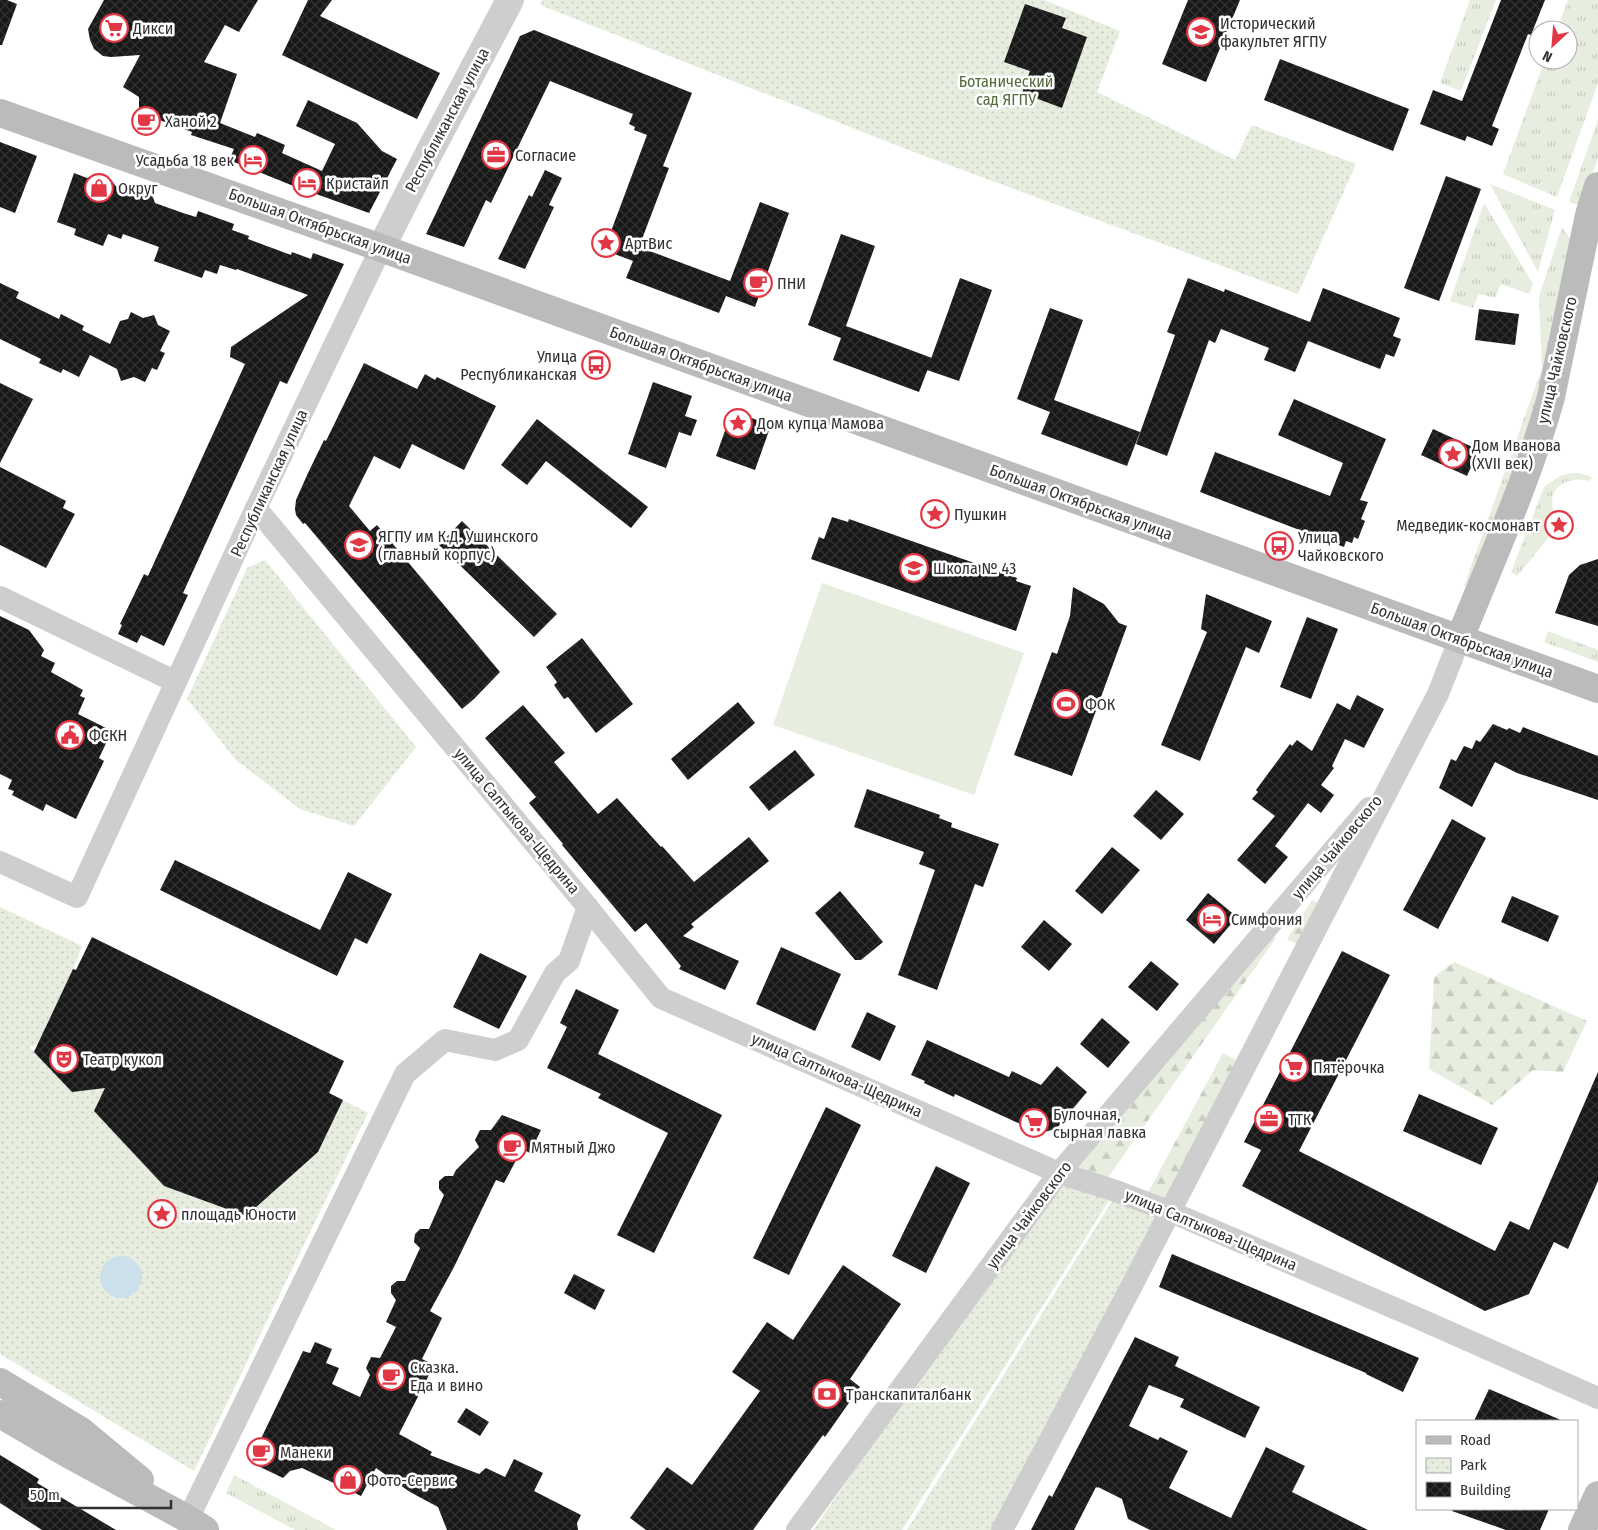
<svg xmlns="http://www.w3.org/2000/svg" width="1598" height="1530" font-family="'Fira Sans Condensed',sans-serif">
  <defs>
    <pattern id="grass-tufts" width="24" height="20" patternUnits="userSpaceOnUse" patternTransform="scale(1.25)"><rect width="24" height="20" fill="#e7eddf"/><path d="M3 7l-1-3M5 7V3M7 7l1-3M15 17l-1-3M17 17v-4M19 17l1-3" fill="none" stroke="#c7ccc0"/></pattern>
    <pattern id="forest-firs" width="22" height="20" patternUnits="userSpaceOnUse" patternTransform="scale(1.25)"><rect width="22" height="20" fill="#e7eddf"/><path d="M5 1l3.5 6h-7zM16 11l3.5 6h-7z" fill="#c7ccc0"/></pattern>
    <pattern id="park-dots" width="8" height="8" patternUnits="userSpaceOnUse" patternTransform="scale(1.25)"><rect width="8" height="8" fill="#e7eddf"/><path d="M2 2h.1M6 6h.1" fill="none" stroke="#c7ccc0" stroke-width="1.8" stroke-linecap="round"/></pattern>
    <pattern id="building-cross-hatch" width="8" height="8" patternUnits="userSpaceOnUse" patternTransform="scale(1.25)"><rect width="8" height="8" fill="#181818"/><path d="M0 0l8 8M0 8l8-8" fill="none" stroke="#313131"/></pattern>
  </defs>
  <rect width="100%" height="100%" fill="#fff"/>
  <path fill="url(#grass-tufts)" d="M1470,0H1496L1461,91L1440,83Z
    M1568,0H1598V83L1557,197L1503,174L1545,60H1568V30H1557Z
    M1598,120V158L1581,206L1569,202Z
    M1490,184L1555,210L1538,272Z
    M1484,203L1533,284L1529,294L1501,284L1495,298L1479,294L1473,308L1450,301Z
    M1562,227L1571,240L1537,407L1471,588L1464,586L1542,368L1539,297Z
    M1572,473H1579L1592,477L1590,481C1558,474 1541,497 1560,524L1517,576L1511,572L1544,487L1560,476Z
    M1548,631L1598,650V662L1544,642Z
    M234,1475L336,1530H295L226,1493Z"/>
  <path fill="url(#forest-firs)" d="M1312,900L1325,906L1303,947L1287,939Z
    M1267,933L1276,938L1102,1186L1062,1172Z
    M1454,962L1587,1021L1563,1072L1533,1070L1492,1105L1429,1069L1434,977Z
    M1223,1053L1244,1064L1170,1210L1144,1200Z"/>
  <path fill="url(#park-dots)" d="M543,0H1044L1120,31L1097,92L1235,160L1252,125L1356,164L1298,294L911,151L540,5Z
    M265,560L416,747L354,826L300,809L236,760L187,699L247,568Z
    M0,907L82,946L73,969L45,1028L52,1041L29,1047L72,1091L108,1087L103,1099L99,1100L94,1111L164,1186L224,1208L232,1189L242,1191L243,1219L318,1152L343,1100L368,1113L194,1471L0,1354Z
    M1060,1175L1113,1194L902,1530H813Z
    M1116,1195L1168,1213L991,1530H907Z"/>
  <path fill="#e7eddf" d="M822,583L1024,653L974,795L773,725Z"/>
  <path fill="#cce0ec" d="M100 1277a21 21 0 1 1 42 0a21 21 0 1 1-42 0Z"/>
  <path fill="url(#building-cross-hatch)" d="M0,0H7L17,4L2,45H0Z
    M104,0H258L239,32L225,25L204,62L237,74L220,123L255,137L257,133L285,145L282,153L322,171L335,144L296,126L308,100L357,123L382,151L397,159L369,213L291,185L229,160L234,149L191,135L192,132L143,114L139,111V97L123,87L140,55L111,57L103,56L94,49L90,40L88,29Z
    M308,0H332L320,16L440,73L417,119L282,55Z
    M1188,0H1240L1206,82L1162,64Z
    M1501,0H1545L1531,35L1528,34L1492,126L1499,129L1492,146L1467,136L1465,141L1420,124L1433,90L1462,101Z
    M1025,4L1066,18L1062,28L1087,37L1062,108L1022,93L1030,71L1004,62Z
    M534,30L692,93L663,166L669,168L639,247L730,281L760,202L789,213L755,307L726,296L719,313L626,278L633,261L604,250L647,135L634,130L635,127L629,124L633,114L550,81L491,203L486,200L464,247L426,234L520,36Z
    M1280,59L1409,109L1393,151L1264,100Z
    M0,142L37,156L15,213L0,207Z
    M545,170L562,178L549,205L554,207L525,269L498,259L529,195L532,197Z
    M74,173L87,178L93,175L103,176L112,181L118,189L129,193L138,190H142L152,195L155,203L183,213L196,217L198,211L234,224L232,230L249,236L248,239L291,255L292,252L311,259L313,253L344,264L287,384L280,381L183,593L188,595L164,646L141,635L137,643L118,634L122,625L120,624L144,574L148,576L245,364L230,357L231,347L308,295L237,269L236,270L220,265L217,274L205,270L202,278L154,261L159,247L123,234L121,239L108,234L103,246L74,235L76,229L57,222Z
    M1446,176L1481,189L1439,301L1404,288Z
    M841,234L875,246L846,326L932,358L919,392L833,360L841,338L808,325Z
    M960,278L992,290L959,381L927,370Z
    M1188,278L1224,292L1225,289L1310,322L1323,288L1400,318L1393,336L1401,339L1394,357L1386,354L1380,369L1308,341L1295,372L1264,360L1269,348L1221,329L1215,343L1209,340L1167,456L1136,444L1175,335L1167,332Z
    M0,283L19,292L16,298L59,319L61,314L84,326L82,330L110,344L120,321L128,319L131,312L143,318L154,315L158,325L170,331L160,351L165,353L157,370L152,368L145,382L134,377L121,381L117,369L90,355L79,377L63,369L61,373L39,363L41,359L0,339Z
    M1050,308L1083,320L1054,400L1140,432L1127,466L1041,434L1050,412L1017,399Z
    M1479,309L1519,314L1515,345L1475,340Z
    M364,363L417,389L425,374L435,380L437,377L496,406L464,470L412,444L400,469L374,456L349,506L370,531L377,525L500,672L474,699L462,709L305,523L303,524L296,515L295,509L296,500L308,473L324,440L326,441Z
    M653,382L692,396L685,416L697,420L691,436L679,432L666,468L628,454Z
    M0,383L33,399L0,463Z
    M1294,399L1386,439L1360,500L1368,502L1361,519L1365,521L1358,539L1354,537L1352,543L1346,541L1344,547L1200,492L1215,452L1330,496L1343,463L1278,435Z
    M732,411L771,425L755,470L716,456Z
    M537,419L648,507L631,528L546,461L527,485L501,465Z
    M1433,429L1479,450L1467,476L1421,455Z
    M0,467L66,501L63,508L75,514L46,568L0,545Z
    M832,517L848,522L849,519L1017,578L1016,581L1031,586L1016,631L811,559L819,537L824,539Z
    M462,521L557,614L534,637L439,545Z
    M1598,559V626L1555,613L1569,575L1580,565Z
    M1073,587L1104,604L1119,623L1127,626L1072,776L1014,755L1052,652L1057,654L1070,616Z
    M1206,594L1272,621L1259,653L1246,647L1200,761L1161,745L1207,632L1201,629Z
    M0,616L29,630L44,650L41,656L55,663L51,672L83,690L80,696L85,698L78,714L112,731L99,758L104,761L76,819L46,804L43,811L12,795L14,791L8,789L12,780L0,774Z
    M1307,617L1338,629L1311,699L1280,687Z
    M582,638L633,704L596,733L568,697L564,699L554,685L557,682L546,667Z
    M1357,695L1384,709L1364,748L1345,739L1332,766L1334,768L1321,785L1334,795L1321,813L1308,803L1275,846L1288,857L1265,884L1237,860L1275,816L1252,799L1258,792L1256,790L1290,744L1292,746L1297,740L1312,751L1337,703L1350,710Z
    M738,702L755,723L688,780L671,759Z
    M523,705L565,753L554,762L598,814L617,798L661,847L662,846L694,882L749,837L769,861L691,924L694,927L683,936L739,961L725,990L679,969L681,966L646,923L635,932L562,845L563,844L529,803L536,797L485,738Z
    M1493,724L1507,730L1509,728L1520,733L1523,727L1598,756V800L1517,773L1495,762L1472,807L1439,788L1451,759L1456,761L1464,746L1472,749L1476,740L1480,742Z
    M795,750L815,775L769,811L749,787Z
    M867,789L940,815L939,818L952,823L951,827L999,844L983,887L975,884L937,990L898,975L935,870L919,864L924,852L854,827Z
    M1156,790L1184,814L1161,840L1133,816Z
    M1452,819L1486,838L1438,929L1403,910Z
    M1112,847L1140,870L1102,914L1075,891Z
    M175,860L320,930L348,872L392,894L367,944L355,938L337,976L160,890Z
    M840,891L883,942L861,960H855L815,913Z
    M1208,893L1237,917L1214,944L1186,920Z
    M1512,896L1559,916L1548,942L1501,922Z
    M1044,920L1072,944L1049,971L1021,947Z
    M92,937L344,1061L329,1093L343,1100L318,1152L246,1216L164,1186L94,1111L105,1088L72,1092L34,1052L73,969L76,970Z
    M781,947L841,974L815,1031L756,1004Z
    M1342,951L1390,975L1299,1151L1495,1251L1510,1221L1529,1230L1598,1072V1181L1568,1249L1554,1242L1529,1294L1485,1311L1242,1186L1261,1150L1244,1142Z
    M480,953L527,976L499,1029L453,1007Z
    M1151,961L1179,984L1157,1011L1128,987Z
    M576,989L619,1010L598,1054L722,1115L654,1253L617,1235L668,1133L598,1098L601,1094L547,1068L567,1027L560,1023Z
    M867,1012L896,1026L880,1061L851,1047Z
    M1102,1018L1130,1042L1108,1068L1080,1044Z
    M927,1040L1009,1077L1012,1071L1041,1085L1057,1066L1087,1092L1056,1129L1040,1133L955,1094L954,1097L924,1083L925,1081L911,1075Z
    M1419,1094L1498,1128L1481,1165L1403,1131Z
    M826,1107L861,1125L789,1275L753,1258Z
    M502,1115L541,1130L530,1153L522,1149L504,1183L496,1180L454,1267L430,1311L442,1318L422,1359L434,1365L399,1434L432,1452L430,1455L479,1474L486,1468L505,1477L514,1459L543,1473L534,1491L581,1515L577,1523L578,1530H447L438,1507L410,1492L376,1468L361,1496L302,1468L290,1471L283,1478L252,1463L257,1447L303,1351L310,1353L315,1342L332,1349L326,1363L339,1368L332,1384L360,1397L370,1375L366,1368L371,1357L380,1358L396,1327L386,1322L396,1300L391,1293V1286L397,1281H405L420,1248L414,1242L415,1234L420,1229H429L444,1195L439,1189V1181L445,1176H453L456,1170L479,1147L475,1140L480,1130H491Z
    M936,1166L970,1183L926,1273L892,1256Z
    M1172,1254L1419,1358L1403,1392L1366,1374V1373L1159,1287Z
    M843,1265L901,1304L850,1379L860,1387L825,1437L823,1435L753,1530H646L630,1518L667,1467L692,1485L760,1391L732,1372L767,1322L793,1340Z
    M574,1274L605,1290L595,1310L564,1293Z
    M1135,1337L1179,1357L1175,1366L1260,1407L1245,1438L1180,1407L1184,1399L1149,1385L1129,1426L1158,1440L1160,1437L1188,1451L1169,1488L1231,1518L1266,1447L1305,1466L1292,1492L1368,1530H1150L1128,1519L1122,1499L1098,1487V1488L1096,1487L1074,1530H1031L1049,1495L1052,1497Z
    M1489,1389L1510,1398L1563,1421H1474Z
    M466,1408L489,1422L480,1436L457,1422Z
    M0,1455L39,1479L37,1483L116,1530H42L0,1503Z
    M1453,1509H1549L1540,1530H1506L1452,1511Z"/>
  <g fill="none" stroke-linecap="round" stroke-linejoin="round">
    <path stroke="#cecece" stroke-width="22" d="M256,508L581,899L661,998L1059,1173L1116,1191L1171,1212L1422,1320L1598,1398
      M0,597L176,682
      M0,862L77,897L256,508L381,248
      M188,1519L405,1074L445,1040L495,1050L518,1040L555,973L569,961L588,907
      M797,1530L1059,1173L1369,808
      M1002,1530L1128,1293L1395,776L1438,694L1460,638"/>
    <path stroke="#cecece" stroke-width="28" d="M381,248L430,151L510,0"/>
    <path stroke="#bbb" stroke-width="28" d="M0,113L381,248L1598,689
      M1460,638C1492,558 1528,480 1551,397L1589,215L1598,186
      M0,1382L81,1431L140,1480
      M0,1414L68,1454L188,1519L205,1530
      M1582,1530L1598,1495"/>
  </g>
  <defs>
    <symbol id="supermarket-ring" viewBox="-11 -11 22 22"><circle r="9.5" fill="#fff" stroke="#e23845" stroke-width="1.5"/><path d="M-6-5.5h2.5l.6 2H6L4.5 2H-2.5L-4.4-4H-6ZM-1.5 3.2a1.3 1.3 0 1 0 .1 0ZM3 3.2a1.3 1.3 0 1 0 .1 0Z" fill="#e23845"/></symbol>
    <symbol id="university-ring" viewBox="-11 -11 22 22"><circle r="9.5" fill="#fff" stroke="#e23845" stroke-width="1.5"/><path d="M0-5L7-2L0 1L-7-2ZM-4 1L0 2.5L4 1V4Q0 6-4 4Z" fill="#e23845"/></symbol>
    <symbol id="cafe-ring" viewBox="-11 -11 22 22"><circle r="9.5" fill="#fff" stroke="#e23845" stroke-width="1.5"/><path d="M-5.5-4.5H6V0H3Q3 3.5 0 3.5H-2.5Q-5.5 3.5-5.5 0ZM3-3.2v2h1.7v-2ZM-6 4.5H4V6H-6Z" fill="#e23845"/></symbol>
    <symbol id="office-ring" viewBox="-11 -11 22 22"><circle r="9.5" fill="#fff" stroke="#e23845" stroke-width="1.5"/><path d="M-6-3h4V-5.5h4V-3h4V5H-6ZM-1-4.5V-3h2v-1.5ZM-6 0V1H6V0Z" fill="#e23845"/></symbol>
    <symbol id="hotel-ring" viewBox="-11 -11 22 22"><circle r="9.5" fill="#fff" stroke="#e23845" stroke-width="1.5"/><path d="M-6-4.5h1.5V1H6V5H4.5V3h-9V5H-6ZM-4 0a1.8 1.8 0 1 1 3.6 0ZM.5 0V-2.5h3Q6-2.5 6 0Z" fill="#e23845"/></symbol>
    <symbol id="shop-ring" viewBox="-11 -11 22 22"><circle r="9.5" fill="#fff" stroke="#e23845" stroke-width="1.5"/><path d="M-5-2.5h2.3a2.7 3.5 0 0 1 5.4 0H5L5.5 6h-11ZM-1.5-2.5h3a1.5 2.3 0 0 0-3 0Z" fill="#e23845"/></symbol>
    <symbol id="sight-ring" viewBox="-11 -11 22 22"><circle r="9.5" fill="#fff" stroke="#e23845" stroke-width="1.5"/><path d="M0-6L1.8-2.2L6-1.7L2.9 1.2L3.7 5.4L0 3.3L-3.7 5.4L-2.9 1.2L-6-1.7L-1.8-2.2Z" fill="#e23845"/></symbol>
    <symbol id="bus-ring" viewBox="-11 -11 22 22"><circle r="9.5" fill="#fff" stroke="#e23845" stroke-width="1.5"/><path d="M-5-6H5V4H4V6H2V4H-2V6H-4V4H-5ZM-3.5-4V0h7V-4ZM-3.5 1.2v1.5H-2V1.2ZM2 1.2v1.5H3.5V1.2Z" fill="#e23845"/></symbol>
    <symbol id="school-ring" viewBox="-11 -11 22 22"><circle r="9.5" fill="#fff" stroke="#e23845" stroke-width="1.5"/><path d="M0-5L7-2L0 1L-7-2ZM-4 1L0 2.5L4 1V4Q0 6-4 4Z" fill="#e23845"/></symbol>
    <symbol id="stadium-ring" viewBox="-11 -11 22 22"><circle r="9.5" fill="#fff" stroke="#e23845" stroke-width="1.5"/><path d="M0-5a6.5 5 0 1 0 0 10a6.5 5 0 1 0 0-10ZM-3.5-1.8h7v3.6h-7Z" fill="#e23845"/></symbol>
    <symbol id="civic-ring" viewBox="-11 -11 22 22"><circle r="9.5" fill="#fff" stroke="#e23845" stroke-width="1.5"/><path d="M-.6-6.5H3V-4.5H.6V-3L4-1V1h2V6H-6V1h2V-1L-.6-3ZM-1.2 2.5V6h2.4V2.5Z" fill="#e23845"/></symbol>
    <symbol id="theatre-ring" viewBox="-11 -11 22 22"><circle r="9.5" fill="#fff" stroke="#e23845" stroke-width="1.5"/><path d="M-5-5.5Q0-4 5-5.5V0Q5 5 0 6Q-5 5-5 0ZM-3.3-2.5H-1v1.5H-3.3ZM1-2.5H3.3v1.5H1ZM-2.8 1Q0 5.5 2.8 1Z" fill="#e23845"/></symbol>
    <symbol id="bank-ring" viewBox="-11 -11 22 22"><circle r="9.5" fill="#fff" stroke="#e23845" stroke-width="1.5"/><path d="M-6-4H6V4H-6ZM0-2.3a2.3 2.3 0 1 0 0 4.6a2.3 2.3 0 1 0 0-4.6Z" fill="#e23845"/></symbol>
  </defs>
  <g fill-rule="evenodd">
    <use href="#supermarket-ring" x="98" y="12" width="32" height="32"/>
    <use href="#university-ring" x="1185" y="16" width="32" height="32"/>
    <use href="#cafe-ring" x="130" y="105" width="32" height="32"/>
    <use href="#office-ring" x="480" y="139" width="32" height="32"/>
    <use href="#hotel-ring" x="237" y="144" width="32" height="32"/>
    <use href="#hotel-ring" x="291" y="167" width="32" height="32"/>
    <use href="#shop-ring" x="83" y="172" width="32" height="32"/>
    <use href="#sight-ring" x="590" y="227" width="32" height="32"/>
    <use href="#cafe-ring" x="742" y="267" width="32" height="32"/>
    <use href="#bus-ring" x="580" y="349" width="32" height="32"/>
    <use href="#sight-ring" x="722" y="407" width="32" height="32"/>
    <use href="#sight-ring" x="1437" y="438" width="32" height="32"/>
    <use href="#sight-ring" x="919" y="498" width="32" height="32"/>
    <use href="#sight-ring" x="1543" y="509" width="32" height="32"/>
    <use href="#university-ring" x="343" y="529" width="32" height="32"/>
    <use href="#bus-ring" x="1263" y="530" width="32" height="32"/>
    <use href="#school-ring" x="898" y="552" width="32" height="32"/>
    <use href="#stadium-ring" x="1050" y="688" width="32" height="32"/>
    <use href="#civic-ring" x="54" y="719" width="32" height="32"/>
    <use href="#hotel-ring" x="1196" y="903" width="32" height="32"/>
    <use href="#theatre-ring" x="48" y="1043" width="32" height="32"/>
    <use href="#supermarket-ring" x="1278" y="1051" width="32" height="32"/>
    <use href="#office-ring" x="1253" y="1103" width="32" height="32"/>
    <use href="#supermarket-ring" x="1018" y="1107" width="32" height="32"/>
    <use href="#cafe-ring" x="496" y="1131" width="32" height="32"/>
    <use href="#sight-ring" x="146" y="1198" width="32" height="32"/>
    <use href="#cafe-ring" x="375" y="1360" width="32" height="32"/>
    <use href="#bank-ring" x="811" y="1378" width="32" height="32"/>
    <use href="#cafe-ring" x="245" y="1436" width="32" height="32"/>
    <use href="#shop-ring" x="332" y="1464" width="32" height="32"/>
  </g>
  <g text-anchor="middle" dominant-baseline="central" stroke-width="5" stroke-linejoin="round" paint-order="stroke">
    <g font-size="16" fill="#313131" stroke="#fff" text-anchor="start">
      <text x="1220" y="23">Исторический<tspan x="1220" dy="18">факультет ЯГПУ</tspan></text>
      <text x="133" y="28">Дикси</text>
      <text x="165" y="121">Ханой 2</text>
      <text x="515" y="155">Согласие</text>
      <text x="234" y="160" text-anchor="end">Усадьба 18 век</text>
      <text x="326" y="183">Кристайл</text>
      <text x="118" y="188">Округ</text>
      <text x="625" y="243">АртВис</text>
      <text x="777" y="283">ПНИ</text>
      <text x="577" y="356" text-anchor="end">Улица<tspan x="577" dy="18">Республиканская</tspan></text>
      <text x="757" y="423">Дом купца Мамова</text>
      <text x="1472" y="445">Дом Иванова<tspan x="1472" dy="18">(XVII век)</tspan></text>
      <text x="954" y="514">Пушкин</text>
      <text x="1540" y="525" text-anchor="end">Медведик-космонавт</text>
      <text x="378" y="536">ЯГПУ им К.Д. Ушинского<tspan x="378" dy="18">(главный корпус)</tspan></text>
      <text x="1298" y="537">Улица<tspan x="1298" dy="18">Чайковского</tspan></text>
      <text x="933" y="568">Школа № 43</text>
      <text x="1085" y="704">ФОК</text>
      <text x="89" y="735">ФСКН</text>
      <text x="1231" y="919">Симфония</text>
      <text x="83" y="1059">Театр кукол</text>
      <text x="1313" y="1067">Пятёрочка</text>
      <text x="1053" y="1114">Булочная,<tspan x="1053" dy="18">сырная лавка</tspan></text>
      <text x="1288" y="1119">ТТК</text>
      <text x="531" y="1147">Мятный Джо</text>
      <text x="181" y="1214">площадь Юности</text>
      <text x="410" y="1367">Сказка.<tspan x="410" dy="18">Еда и вино</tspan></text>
      <text x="846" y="1394">Транскапиталбанк</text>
      <text x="280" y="1452">Манеки</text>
      <text x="367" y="1480">Фото-Сервис</text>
    </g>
    <g font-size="16" fill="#546c3e" stroke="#fff">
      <text x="1006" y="81">Ботанический<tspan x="1006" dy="18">сад ЯГПУ</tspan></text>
    </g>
    <g font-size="16" fill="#313131" stroke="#fff">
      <text transform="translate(447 120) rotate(-62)">Республиканская улица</text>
      <text transform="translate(320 226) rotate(20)">Большая Октябрьская улица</text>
      <text transform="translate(1557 360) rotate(-77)">улица Чайковского</text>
      <text transform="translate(701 364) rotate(20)">Большая Октябрьская улица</text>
      <text transform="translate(269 483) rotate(-65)">Республиканская улица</text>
      <text transform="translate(1081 502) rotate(20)">Большая Октябрьская улица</text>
      <text transform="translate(1462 640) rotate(20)">Большая Октябрьская улица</text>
      <text transform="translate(517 821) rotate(50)">улица Салтыкова-Щедрина</text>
      <text transform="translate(1337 847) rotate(-50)">улица Чайковского</text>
      <text transform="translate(837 1075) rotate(24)">улица Салтыкова-Щедрина</text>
      <text transform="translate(1029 1215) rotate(-53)">улица Чайковского</text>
      <text transform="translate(1211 1230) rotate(23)">улица Салтыкова-Щедрина</text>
    </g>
  </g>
  <rect x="1416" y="1420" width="162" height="90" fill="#ffffff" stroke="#adadad"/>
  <rect x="1426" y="1436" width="25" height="8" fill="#bbbbbb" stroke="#adadad"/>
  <text x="1460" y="1445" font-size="15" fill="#313131">Road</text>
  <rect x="1426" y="1458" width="25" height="15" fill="url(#park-dots)" stroke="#adadad"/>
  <text x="1460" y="1470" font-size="15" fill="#313131">Park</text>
  <rect x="1426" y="1482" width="25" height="15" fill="url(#building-cross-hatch)" stroke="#adadad"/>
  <text x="1460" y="1495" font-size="15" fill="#313131">Building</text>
  <g transform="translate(1553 45) rotate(206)"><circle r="24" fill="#ffffff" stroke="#adadad"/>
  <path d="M0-4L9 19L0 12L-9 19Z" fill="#e23845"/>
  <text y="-8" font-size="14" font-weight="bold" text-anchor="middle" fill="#313131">N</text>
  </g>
  <path d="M22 1500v8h149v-8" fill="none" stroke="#313131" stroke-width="2.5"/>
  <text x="30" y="1500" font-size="15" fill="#313131" stroke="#ffffff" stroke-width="4" paint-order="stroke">50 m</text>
</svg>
